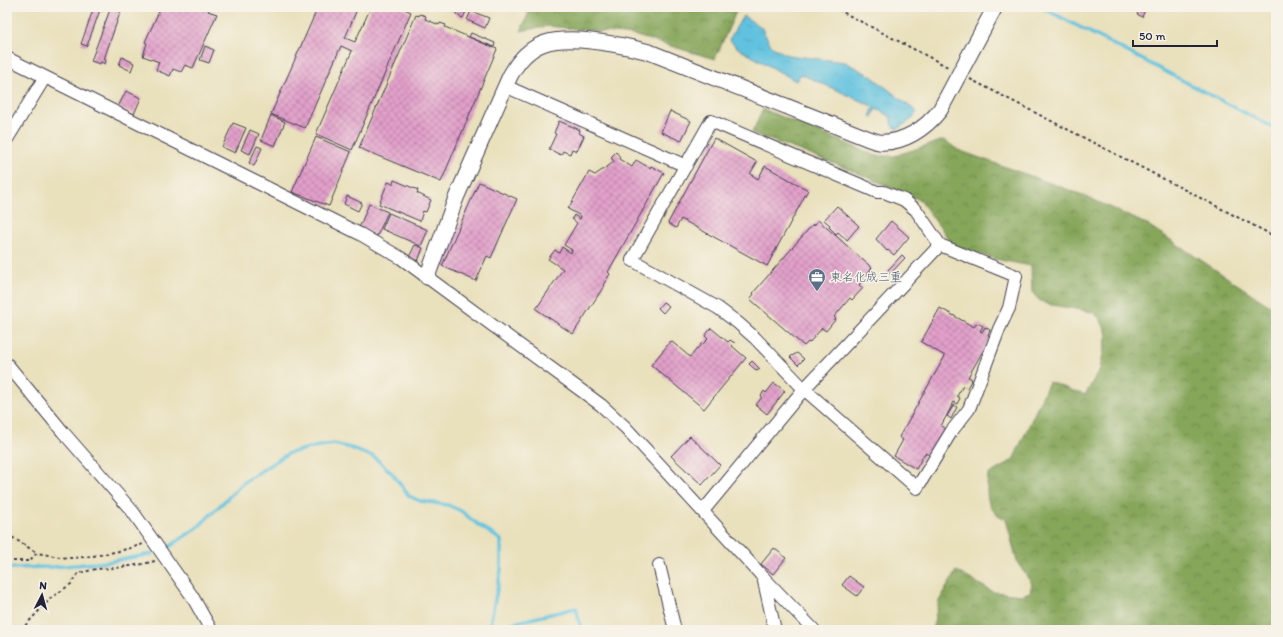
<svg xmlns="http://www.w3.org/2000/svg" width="1283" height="637" font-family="Itim,'Klee One',sans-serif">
  <defs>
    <pattern id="forest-crowns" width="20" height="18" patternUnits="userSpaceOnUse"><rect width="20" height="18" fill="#86a65a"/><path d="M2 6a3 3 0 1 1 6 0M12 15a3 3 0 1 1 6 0" fill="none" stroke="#6d874c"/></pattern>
    <pattern id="water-ripples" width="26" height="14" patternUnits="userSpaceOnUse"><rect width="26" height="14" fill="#61c2df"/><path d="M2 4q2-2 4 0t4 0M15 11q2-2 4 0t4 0" fill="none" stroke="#54a6c0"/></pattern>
    <pattern id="building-cross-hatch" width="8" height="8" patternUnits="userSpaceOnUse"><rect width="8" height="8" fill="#e2a0ca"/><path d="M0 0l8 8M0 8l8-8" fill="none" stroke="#b782a5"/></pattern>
  </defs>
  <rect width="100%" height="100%" fill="#f7f3e8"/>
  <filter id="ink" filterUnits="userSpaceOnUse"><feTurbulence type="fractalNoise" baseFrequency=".025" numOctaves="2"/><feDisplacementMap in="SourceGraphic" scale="8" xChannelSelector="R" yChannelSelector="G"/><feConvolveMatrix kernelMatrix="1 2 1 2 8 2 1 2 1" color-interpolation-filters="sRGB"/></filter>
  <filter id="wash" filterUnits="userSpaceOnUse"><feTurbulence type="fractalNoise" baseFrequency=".012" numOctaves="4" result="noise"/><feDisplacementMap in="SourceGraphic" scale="16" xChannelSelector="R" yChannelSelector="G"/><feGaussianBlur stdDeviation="0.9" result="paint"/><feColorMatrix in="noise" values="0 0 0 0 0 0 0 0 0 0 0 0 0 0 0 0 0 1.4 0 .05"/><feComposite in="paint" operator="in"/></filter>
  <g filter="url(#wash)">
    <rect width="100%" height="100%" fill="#e9e0bc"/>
    <path fill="url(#forest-crowns)" stroke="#54644a" d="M514,7H692L736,12L715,59L633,35L548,26L521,31L529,12Z
      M763,109L877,156H894L944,140L958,150L1083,195L1148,225L1276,310V630H932L939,601L956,571L993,592L1022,595L1030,592L1032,584L1017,562L1006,519C985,511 986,494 988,475L1013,460L1049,382L1085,395L1100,369L1107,334L1100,318L1092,312L1047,304L1039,300L1032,292L1031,266L995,259L953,245L920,200L846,168L752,133Z"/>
    <path fill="url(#water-ripples)" stroke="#42728d" d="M743,16L761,27L772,47L787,55L845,62L871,76L917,112L911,120L897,129L892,126L890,116L876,109L872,117L870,116L874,107L801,74L796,81L739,49L729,40Z"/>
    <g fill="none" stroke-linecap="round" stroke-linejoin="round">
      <path stroke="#61c2df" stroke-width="3.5" d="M1041,7L1276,129
        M169,547L198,527L243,483L273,463L289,453L319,446L334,444L351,448L374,457L392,473L409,496L420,501L448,505L461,511L477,524L501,540V570L489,629L576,608L581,630
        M7,568L53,567L107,562L152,554"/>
    </g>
    <g id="blocks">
      <path fill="url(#building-cross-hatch)" d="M94,7H105L104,11L100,10L87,46L81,44Z
        M111,7H122L104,59L106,60L105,64L101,62L100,64L91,61Z
        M161,7H210L208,11L217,14L193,68L185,65L181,72L173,69L170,76L156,70L159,62L143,56L147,43L145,42Z
        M318,7H358L345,38L355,42L371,7H400L411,12L352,150L316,134L352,51L341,46L305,128L271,114Z
        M442,7H468L463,18L456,15L457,13Z
        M1140,7L1145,10L1142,17L1137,14Z
        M471,11L489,18L485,28L467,20Z
        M420,14L426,16L425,19L439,25L440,23L446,25L445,27L497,49L441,182L359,148L416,15L419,16Z
        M471,33L495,43L494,47L469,37Z
        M205,46L214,50L209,63L200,60Z
        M122,57L134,63L131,71L119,65Z
        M126,91L141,98L134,114L118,107Z
        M670,111L691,121L681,141L661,132Z
        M271,115L285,122L275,146L261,140Z
        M559,121L580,130L579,133L584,136L577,151L572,149L570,154L563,151L561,155L549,149L556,134L554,133Z
        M233,123L246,128L235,153L222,147Z
        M250,130L259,134L250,154L241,150Z
        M316,137L351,152L329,206L292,192Z
        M714,138L757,162L750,174L758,179L765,166L808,190L767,266L681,219L676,228L668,223Z
        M257,146L262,148L254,166L249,163Z
        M616,152L620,157L619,159L632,167L636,160L650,168L651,166L664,173L608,272L610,274L603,285L604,286L573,334L536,309L563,269L548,259L555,250L559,253L562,247L571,253L572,250L564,245L577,223L572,219L574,215L580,219L581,216L568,209L589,172L595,175L614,162L611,157Z
        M394,180L418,190L417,193L431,200L426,212L423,211L420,221L379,204L388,182L393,184Z
        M479,182L517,199L491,258L487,256L476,281L442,266Z
        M347,196L362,203L358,211L344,204Z
        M369,204L388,212L377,236L359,228Z
        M837,206L859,226L847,240L838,232L836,234L829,227L830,225L824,220Z
        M389,213L428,230L421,246L382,229Z
        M818,220L872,268L859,285L863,288L852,300L850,298L834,317L836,319L826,331L822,328L809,343L808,342L804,346L750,299L754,294L753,293L813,224L814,226Z
        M891,221L909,237L894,255L888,250L887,251L876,239Z
        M415,245L423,248L418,261L409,257Z
        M902,255L905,258L890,274L887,271Z
        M663,302L669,306L663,313L658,308Z
        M940,308L974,327L977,323L983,326L980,331L982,332L985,327L990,330L988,335L991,337L968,377L972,379L967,388L963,386L957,396L960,398L957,404L954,402L941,426L946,429L931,456L925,453L916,469L894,456L903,440L899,437L945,356L921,342Z
        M711,328L728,342L730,340L735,343L732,346L746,358L704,409L651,365L671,341L690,357L702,343L703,344L708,339L705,336Z
        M797,353L804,359L798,365L790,357Z
        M752,361L760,369L757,371L749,364Z
        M774,383L785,391L767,414L756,405L762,397L761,396L764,391L766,393Z
        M954,405L957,407L951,419L947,416Z
        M690,436L720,465L702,485L671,456Z
        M774,548L786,558L773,574L761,564Z
        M849,576L864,587L857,596L842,585Z"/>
    </g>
  </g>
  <g filter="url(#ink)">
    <use href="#blocks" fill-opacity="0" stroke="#403e4e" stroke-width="1"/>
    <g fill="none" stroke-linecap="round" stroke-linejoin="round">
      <defs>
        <path id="minor" d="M7,58L360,234L401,258L601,405L625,427L763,577L814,630
          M505,86L686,166
          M711,121L877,192H884L904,200L916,210L940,245L1016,276L1009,308L999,329L969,409L951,432L917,488L804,389L755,338L738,323L718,308L702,299L632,260Z
          M7,139L45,77
          M7,364L63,432L133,512L192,596L211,630
          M703,511L804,389L940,245
          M659,565L675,630
          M763,577L775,630"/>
        <path id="tertiary" d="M427,277L456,198L510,76C529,40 554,37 591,41C611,43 630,47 649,52L864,137C869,139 874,141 879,142C903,144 926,128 940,110L995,7"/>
      </defs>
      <use href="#minor" stroke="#403e4e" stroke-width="14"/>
      <use href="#tertiary" stroke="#403e4e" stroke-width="17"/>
      <path stroke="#403e4e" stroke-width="2" stroke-dasharray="3 3" stroke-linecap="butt" d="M833,7L948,67
        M970,79L1276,237
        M7,534L37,553
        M7,561H29L37,553C48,555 58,557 69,558C89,558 124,551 143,544
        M21,630L51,598L71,584L75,577L79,573L96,569L116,568L143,564L155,561"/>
      <use href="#minor" stroke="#fff" stroke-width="12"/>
      <use href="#tertiary" stroke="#fff" stroke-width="15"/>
    </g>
  </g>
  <defs>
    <symbol id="office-pin" viewBox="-11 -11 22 30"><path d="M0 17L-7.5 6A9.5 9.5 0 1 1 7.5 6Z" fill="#5c6f8a" stroke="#f7f3e8"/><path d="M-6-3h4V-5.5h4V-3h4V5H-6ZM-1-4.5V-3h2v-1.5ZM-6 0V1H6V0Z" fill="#fff"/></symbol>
  </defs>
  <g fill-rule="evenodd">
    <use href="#office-pin" x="807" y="267" width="20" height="27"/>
  </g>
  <g text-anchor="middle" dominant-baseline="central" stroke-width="3" stroke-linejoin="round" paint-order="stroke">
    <g font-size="12" fill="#4e5e75" stroke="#f7f3e8" text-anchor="start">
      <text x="830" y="277">東名化成三重</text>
    </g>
  </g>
  <rect width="1283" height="637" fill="none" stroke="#f7f3e8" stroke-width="24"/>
  <g transform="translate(42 595) rotate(6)" stroke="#f7f3e8" stroke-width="3" paint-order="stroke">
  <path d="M0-3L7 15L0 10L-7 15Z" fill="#22223b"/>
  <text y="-6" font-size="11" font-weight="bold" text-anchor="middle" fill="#22223b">N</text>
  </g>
  <path d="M1133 40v6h84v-6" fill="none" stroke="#22223b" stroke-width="2"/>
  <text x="1139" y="40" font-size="12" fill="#22223b" stroke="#f7f3e8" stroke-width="3" paint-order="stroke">50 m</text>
</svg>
